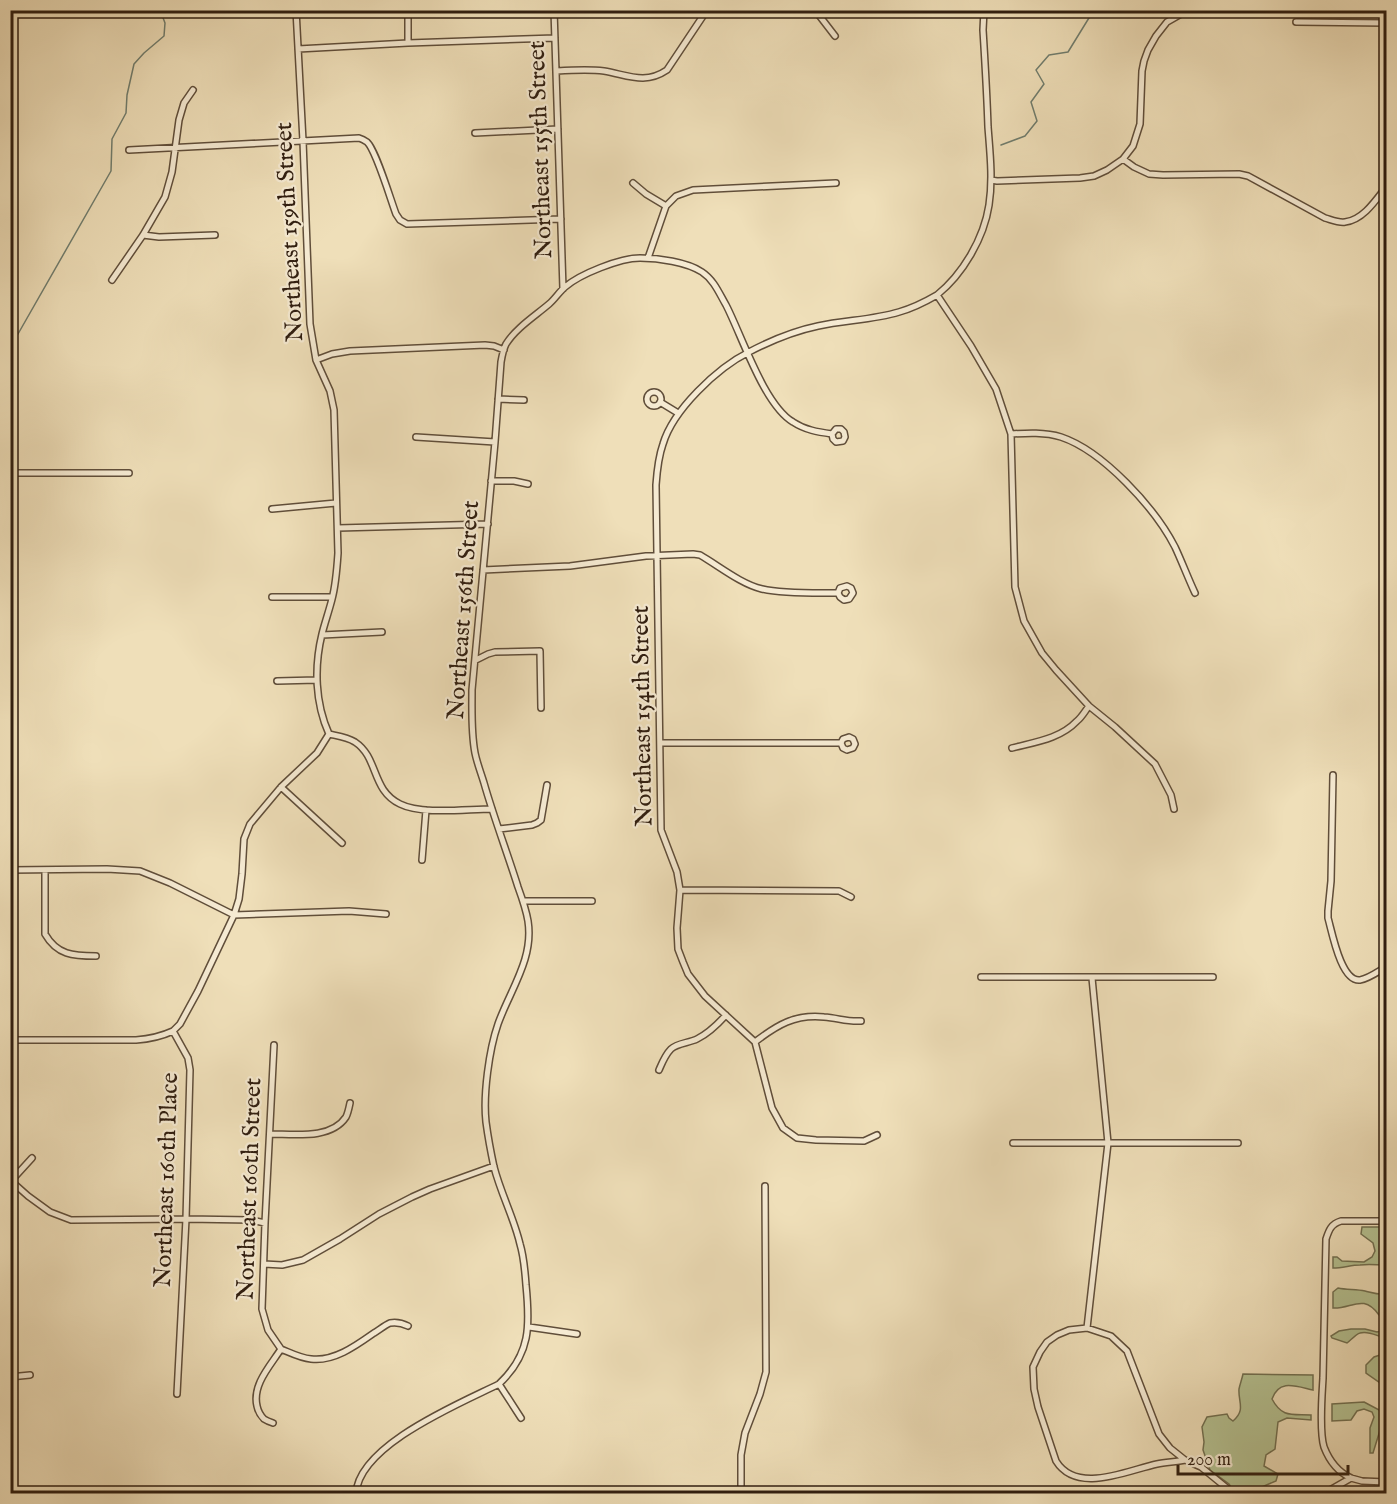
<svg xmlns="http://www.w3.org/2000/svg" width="1397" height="1504" font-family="'IM FELL English',serif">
  <rect width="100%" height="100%" fill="#efdfb9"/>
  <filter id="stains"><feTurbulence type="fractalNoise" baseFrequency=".00333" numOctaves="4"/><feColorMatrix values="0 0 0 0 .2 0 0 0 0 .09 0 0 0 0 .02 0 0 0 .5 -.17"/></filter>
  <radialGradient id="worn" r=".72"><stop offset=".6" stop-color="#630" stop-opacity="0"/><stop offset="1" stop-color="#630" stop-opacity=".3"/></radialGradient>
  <path fill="#b5c292" stroke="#727051" stroke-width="1.5" d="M1362,1227H1386V1265C1377,1265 1369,1264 1360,1265C1351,1265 1343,1268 1333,1268V1257H1337L1342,1261L1364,1262L1372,1257L1375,1251L1373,1243L1361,1234Z
    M1338,1288C1347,1290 1356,1289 1365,1291C1373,1293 1378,1295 1386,1294V1316L1379,1315C1363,1293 1352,1309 1333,1308V1292Z
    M1351,1329H1365L1377,1332L1386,1330V1338C1378,1337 1369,1330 1360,1333C1356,1334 1351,1340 1347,1343L1332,1338L1331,1336L1339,1331Z
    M1386,1353V1387L1366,1373V1365L1374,1357Z
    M1243,1374L1313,1375V1390C1295,1386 1279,1379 1272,1399C1282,1418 1292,1414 1311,1415V1420L1287,1418L1278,1422L1275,1449L1266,1455L1264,1466L1278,1474L1276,1481L1257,1489L1256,1493H1235L1229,1484L1210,1470L1203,1450L1204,1442L1202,1427L1207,1417L1227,1414L1229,1418L1233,1421C1246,1410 1238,1402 1239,1389C1240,1384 1242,1379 1243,1374Z
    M1364,1402L1379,1410L1386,1409V1424L1381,1427L1373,1453H1370V1428L1374,1417L1372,1412L1364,1409L1357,1411L1351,1420L1332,1421V1404Z"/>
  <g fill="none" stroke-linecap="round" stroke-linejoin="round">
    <path stroke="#707d6e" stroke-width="1.5" d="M1001,145L1025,136L1037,121L1031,102L1044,84L1036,70L1049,55L1068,52L1092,13L1097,10
      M10,348L111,171L112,139L126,113L127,95L134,64L144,53L164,36L165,23L160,10"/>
    <defs>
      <path id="street" d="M296,10L303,141L310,324L316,360L330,391L334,410L338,553C337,568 336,584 332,599C329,611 325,622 322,634C314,667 315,703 329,734
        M408,10V43
        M554,10L563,289
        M754,10H755
        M815,10L835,36
        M984,10L983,30C985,62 987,95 988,127C990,153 993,179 989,205C984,238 963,274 937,295L971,346L996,389L1011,434L1015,587L1024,621L1042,653L1056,670L1089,706L1115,727L1155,764L1171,795L1174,809
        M1296,22L1386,23
        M298,49L408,43L555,38
        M557,71C572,70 589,69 604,71C628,75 645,85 667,70L707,10
        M1386,123V134
        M475,133L558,129
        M129,150L359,138C362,139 364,140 367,142C376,150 391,201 396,214L400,220L407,224L561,219
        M1123,159L1134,167L1149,174L1163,175L1239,174L1248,176L1325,218C1332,220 1339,223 1345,222C1363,220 1376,200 1386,187
        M991,180L997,181L1080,178L1094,176L1107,170L1123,159L1133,146L1140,124L1142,71L1144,61L1148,50L1156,36L1167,22L1181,14L1192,10
        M633,183L646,194L666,206
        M143,235L159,237L215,235
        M648,258L666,206L676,196L693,190L836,183
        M112,280L143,235L165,197L172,172L179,120L184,103L193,90
        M316,360L332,354L350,351L485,345L494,346L504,350
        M647 399a7 7 0 1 1 14 0a7 7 0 1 1-14 0Z
        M498,399L524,400
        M660,402L678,413
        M1011,434C1027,433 1045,432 1061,437C1103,451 1155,508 1175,547C1182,562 1188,578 1195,593
        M416,437L495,442
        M10,473H129
        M491,481H514L528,484
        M272,509L336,503
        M338,528L488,524
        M483,570L570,566L646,556L693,554L700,555C719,566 741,584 762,589C784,594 816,593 838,593L840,588L847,586L851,588L853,593L849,599L844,600L840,597L838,593
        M272,597H332
        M322,635L382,632
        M476,660L488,654L495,652L540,651L541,708
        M277,681L317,680
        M329,734C338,736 347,737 355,742C379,758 371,790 400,804C422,815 466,809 492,809
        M660,743H841L843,739L849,737L853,739L855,744L853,748L847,750L843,748L841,743
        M1012,748C1035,742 1060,739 1077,721C1082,717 1085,711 1089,706
        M1333,775L1331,881L1328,911V918C1332,932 1341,982 1360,980C1368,979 1379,971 1386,967
        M281,787L342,843
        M499,829L532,825L537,823L541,820L547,785
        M422,860L426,810
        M10,870L107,869L140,871L170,883L234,915L349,911L386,914
        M45,870V934C57,955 73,956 96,956
        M680,890L839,891L851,897
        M523,901H592
        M981,977H1213
        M10,1040H136C150,1039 160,1037 173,1031
        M755,1042C777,1025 795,1014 824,1017C838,1018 847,1022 861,1021
        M659,1070C662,1063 665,1055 671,1049C677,1043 689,1043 697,1039C709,1033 717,1025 726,1015
        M270,1134C293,1134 331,1140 346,1117C348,1113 349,1108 350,1103
        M877,1135L864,1141L816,1140L797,1138L783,1128L772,1108L755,1042L705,996L688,974L683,962L678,949L677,928L680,890L677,872L661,830L656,485C657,471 658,458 663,444C673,410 717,368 749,352C770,341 794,331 818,326C845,320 873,320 899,312C913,308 925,302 937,295
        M1013,1143H1238
        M10,1180L28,1196L50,1212L71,1220L186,1219L251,1220L265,1223
        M11,1181L32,1158
        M264,1264L282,1265L303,1260L340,1239L379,1214L412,1197L430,1189L494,1166
        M529,1327L577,1334
        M1087,1328L1108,1143L1092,978
        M281,1349C291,1353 300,1358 311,1359C334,1362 357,1345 374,1333C379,1330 385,1325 390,1323C396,1322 402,1323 408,1326
        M10,1377L30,1375
        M499,1384L521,1418
        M177,1394L186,1219L190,1070L188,1058L173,1031L180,1024L198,991L234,915L239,899L242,874L244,839L250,824L281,787L317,753L329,734
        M273,1423C270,1422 267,1421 264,1419C261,1416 258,1411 257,1406C252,1385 270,1366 281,1349L268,1330L262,1309L265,1223L274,1045
        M1185,1460C1176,1462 1166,1462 1157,1464C1128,1470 1077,1495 1056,1461L1038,1407L1034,1389L1033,1367L1040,1352L1047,1342L1057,1335L1069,1330L1087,1328L1111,1336L1127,1351L1159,1434L1170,1448L1185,1460L1201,1467L1228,1489L1231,1494
        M1351,1478C1338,1472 1329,1460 1324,1447C1319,1431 1322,1396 1323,1378C1324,1332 1325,1286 1326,1239C1329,1230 1331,1224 1341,1221H1386
        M356,1494C358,1445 461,1403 499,1384C531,1354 530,1325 526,1285C525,1271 524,1257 520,1244C514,1218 501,1194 494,1167C491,1153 488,1137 486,1122C483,1095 489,1050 498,1024C510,990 534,959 528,921C526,909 522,898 518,887C507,852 494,818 484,783C481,773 477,763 475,753C471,732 472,711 472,690L495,442L501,362C502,356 503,350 506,344C516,328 535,316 549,304C555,299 559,292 565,287C580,274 620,258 640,258C658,258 687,262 702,272C714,280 719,293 726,305C742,336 764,405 793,422C805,430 818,432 832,434L833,439L836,442L843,441L845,437L844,432L841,429H836L832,434
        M741,1494V1455L745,1433L760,1394L766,1372L765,1186
        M1323,1494L1351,1478L1362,1481L1386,1482"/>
    </defs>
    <use href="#street" stroke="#604e3a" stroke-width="8"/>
    <use href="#street" stroke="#f5ead2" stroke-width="5"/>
  </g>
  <g text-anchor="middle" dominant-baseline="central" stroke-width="4.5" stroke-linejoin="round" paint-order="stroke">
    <g font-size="24" fill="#301e10" stroke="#f5ead2">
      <text transform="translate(541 150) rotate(-92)">Northeast 155th Street</text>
      <text transform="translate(290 232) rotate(-93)">Northeast 159th Street</text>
      <text transform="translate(464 610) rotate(-86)">Northeast 156th Street</text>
      <text transform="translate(643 716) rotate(-91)">Northeast 154th Street</text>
      <text transform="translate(167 1180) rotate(-88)">Northeast 160th Place</text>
      <text transform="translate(250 1189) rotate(-88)">Northeast 160th Street</text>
    </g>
  </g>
  <rect width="1397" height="1504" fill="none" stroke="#efdfb9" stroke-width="36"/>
  <rect x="12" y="12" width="1373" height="1480" fill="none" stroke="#301e10" stroke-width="3"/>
  <rect x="18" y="18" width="1361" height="1468" fill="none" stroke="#301e10" stroke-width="1.5"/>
  <path d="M1178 1465v9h170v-9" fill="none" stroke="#301e10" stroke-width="3"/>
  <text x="1187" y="1465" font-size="18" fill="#301e10" stroke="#f5ead2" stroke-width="4.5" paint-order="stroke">200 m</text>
  <rect width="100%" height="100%" filter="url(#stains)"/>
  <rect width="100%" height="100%" fill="url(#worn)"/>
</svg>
